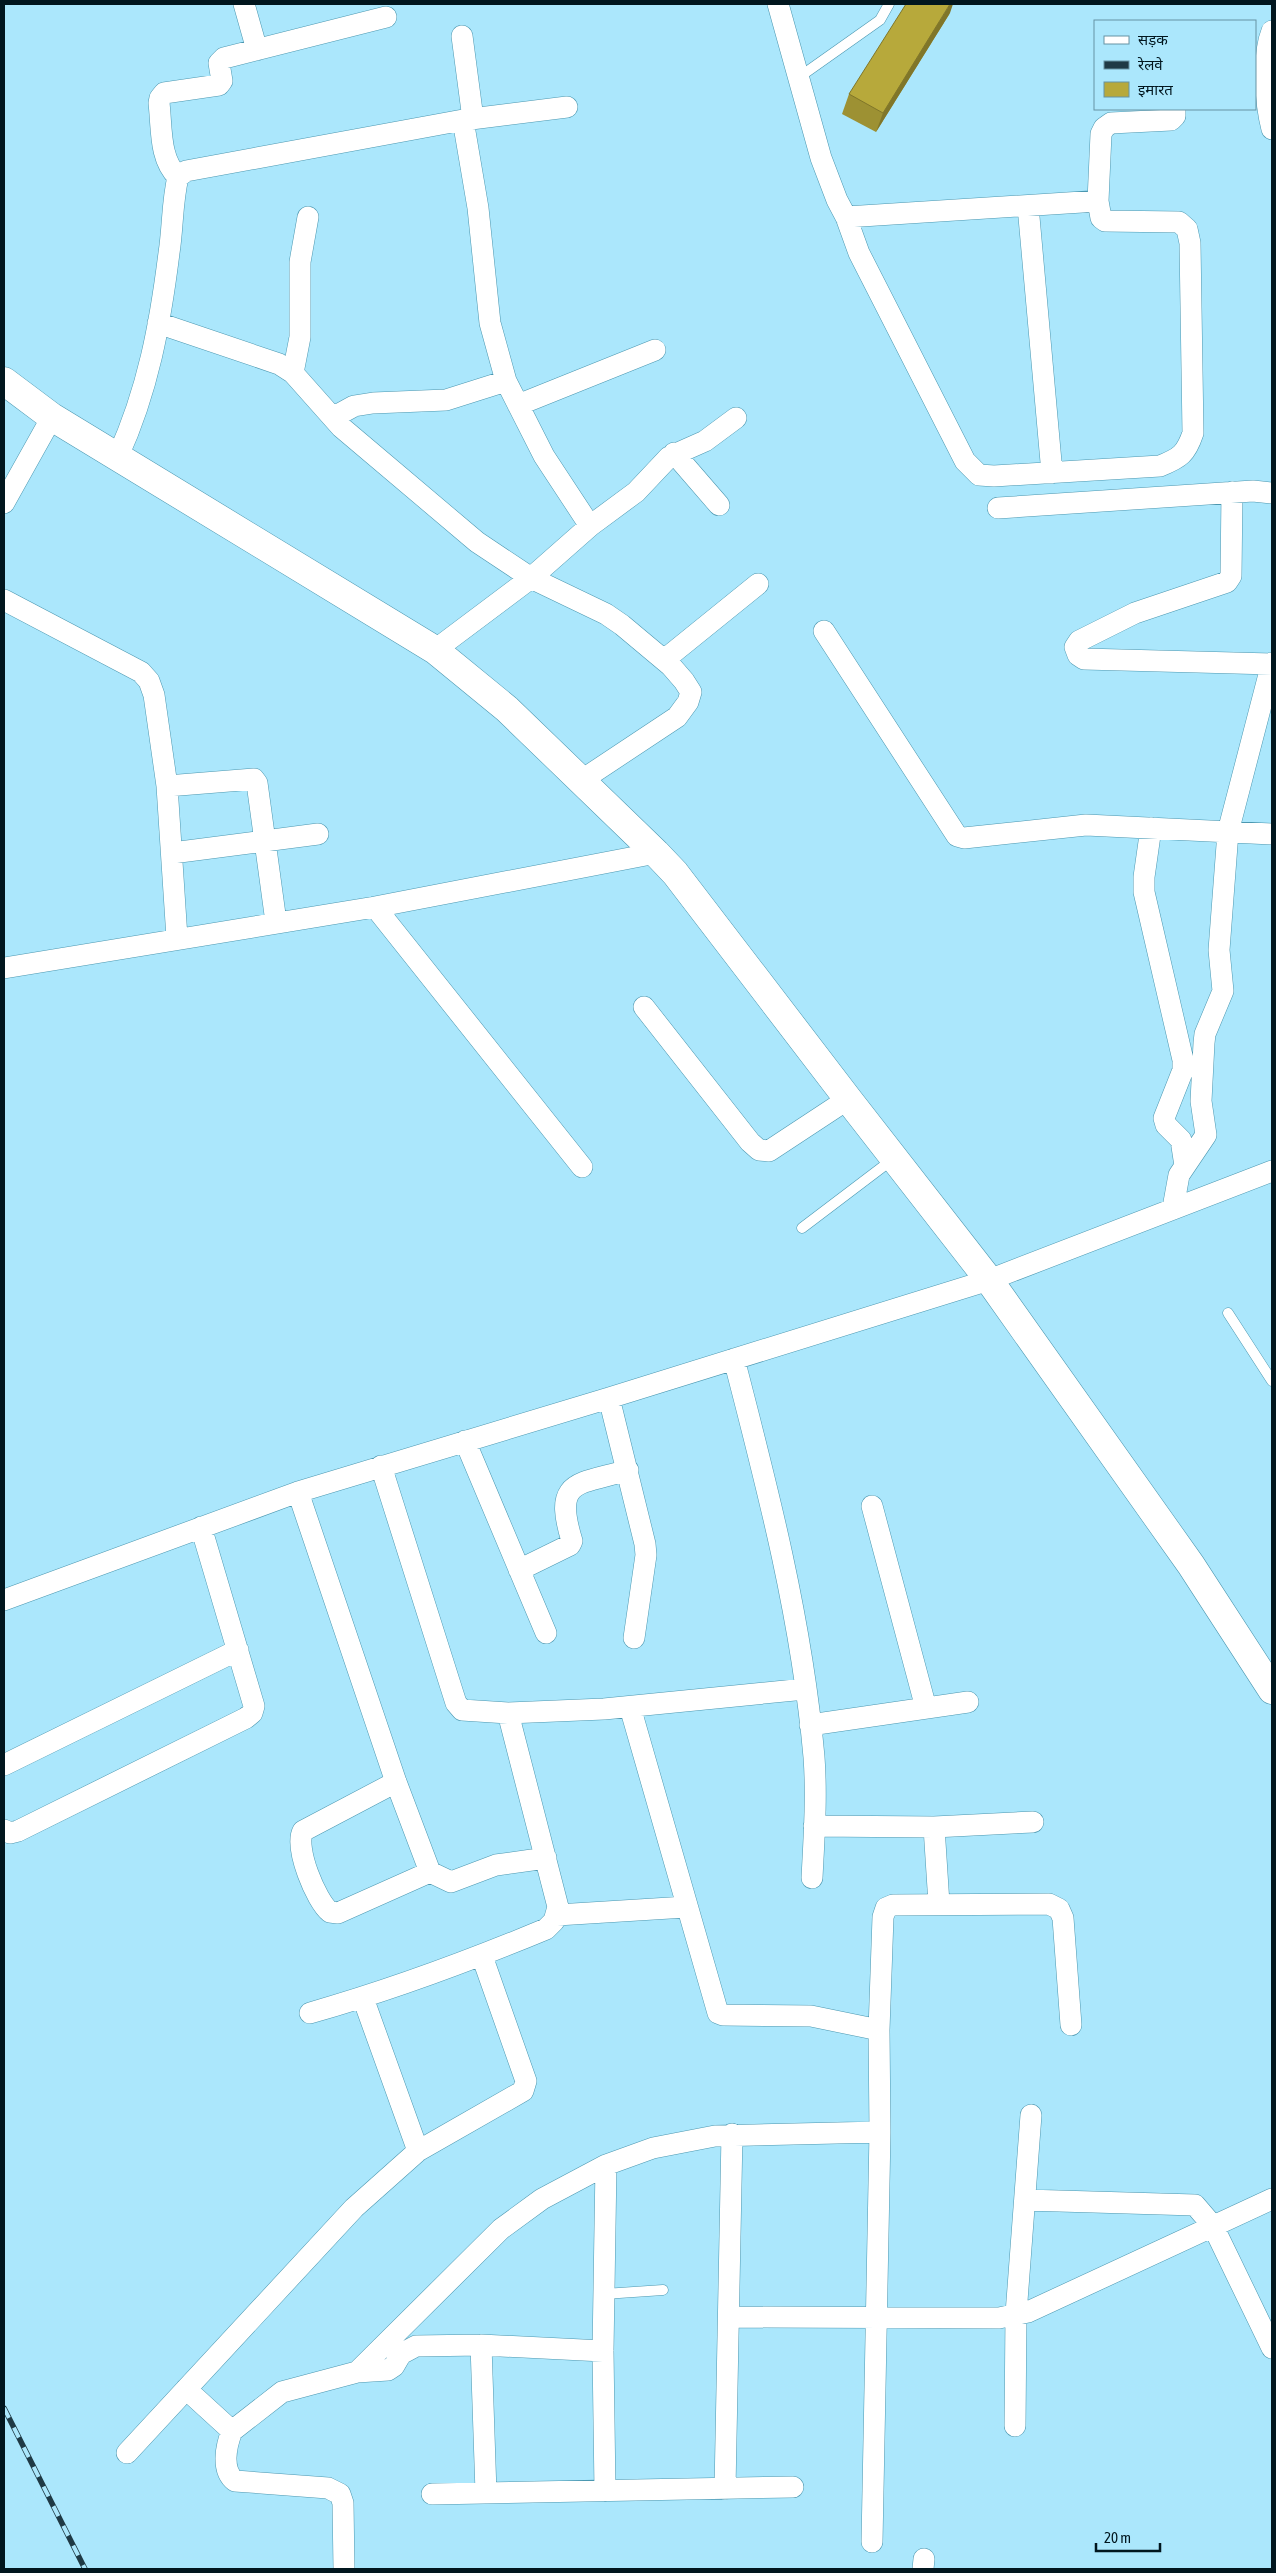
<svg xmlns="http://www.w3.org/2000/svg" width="1276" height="2573" font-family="'Asap Condensed','Noto Sans Devanagari',sans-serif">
  <rect width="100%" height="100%" fill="#abe7fc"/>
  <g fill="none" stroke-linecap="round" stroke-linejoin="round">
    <defs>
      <path id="service" d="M798,78L880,20L889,4
        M802,1228L893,1159
        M1228,1313L1272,1381
        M604,2294L663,2290"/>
      <path id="minor" d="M244,4L257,50
        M778,4L821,158L837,200L846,217L859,253L965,461L979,475L994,476L1160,466C1180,458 1186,454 1193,433L1190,243L1187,229L1179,222L1105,221L1101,218L1098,201
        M1272,31C1262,56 1265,102 1272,129
        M462,36L473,119
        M463,120L478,208L490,323L506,381L544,456L590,526
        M178,177C159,159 162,128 159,103L160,98L164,93L219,85L222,81L219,63L224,58L386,17
        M1028,206L1052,473
        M846,217L1098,201L1101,134L1104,128L1111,123L1171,120L1175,116V109
        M158,323L279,364L293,373L341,427L477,542L531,578L606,614L622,625L671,666L684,681L691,692L688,702L677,717L582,780
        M293,373L300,337V262L308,217
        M518,405L655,350
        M334,417L354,406L373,403L446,400L506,381
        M674,453L719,505
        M118,456C148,390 160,325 169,253C173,227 172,202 178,177L186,171L463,120L567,107
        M1232,492L1231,576L1227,582L1135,613L1079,641L1075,647L1078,655L1084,659L1272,664
        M4,503L52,417
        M998,508L1253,491L1272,493
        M4,600L141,672L149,681L154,695L167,786L177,938
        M824,631L957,836L964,838L1086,825L1272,834
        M435,650L531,578L590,526L636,492L669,457L705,441L736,418
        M664,660L758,584
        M167,786L254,779L257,783L276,922
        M1151,828L1144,877V892L1183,1060V1070L1164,1118L1166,1125L1181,1140L1185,1166
        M172,853L318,834
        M375,907L582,1167
        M4,968L375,907L656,853
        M644,1007L750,1142L759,1150L769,1151L848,1099
        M1173,1208L1179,1175L1206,1135L1201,1101L1204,1043L1205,1034L1223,991L1219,950L1228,832L1272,663
        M734,1359C768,1490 802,1621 814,1757C817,1797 814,1838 812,1878
        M609,1398L645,1544L646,1555L634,1638
        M465,1441L546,1633
        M381,1466L456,1703L462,1710L508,1713L604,1709L805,1689
        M298,1492L396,1782L430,1872L451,1882L496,1865L546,1858
        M872,1506L926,1708
        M519,1570L570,1545L572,1541C553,1479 577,1485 628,1470
        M4,1600L298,1492L609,1398L989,1280L1272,1171
        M630,1707L718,2013L723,2015L811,2016L879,2030
        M810,1725L968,1702
        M4,1765L238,1650
        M396,1782L303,1831C294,1847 316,1901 330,1912L338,1913L430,1872
        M814,1826L934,1827L1033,1822
        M934,1827L939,1904
        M4,1830L10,1833L18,1831L246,1718L252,1713L254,1706L201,1527
        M557,1915L686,1907
        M363,1998L418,2151
        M310,2013C391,1990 469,1961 546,1929L554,1921L558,1907L508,1713
        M1025,2200L1195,2205L1213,2226L1272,2348
        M729,2317L999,2318L1028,2312L1272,2199
        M481,2345L486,2493
        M357,2372L388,2370L394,2366L401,2354L416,2346L481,2345L603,2351
        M186,2389L232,2431
        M1015,2426L1016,2314L1031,2115
        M127,2453L354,2208L418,2151L523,2091L526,2081L482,1956
        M725,2489L732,2134
        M605,2491L603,2351L606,2165
        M432,2494L793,2487
        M872,2542L880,2132L879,2030L883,1917L886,1908L893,1905L1049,1904L1059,1909L1063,1918L1071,2025
        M344,2569L343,2503L340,2494L328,2488L235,2481C221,2470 226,2446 232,2431L282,2392L357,2372L501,2229L542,2199L606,2165L653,2148L715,2136L880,2132
        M923,2569L924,2559"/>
      <path id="trunk" d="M4,381L52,417L435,650L507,709L656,853L675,873L848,1099L989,1280L1191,1565L1272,1690"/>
    </defs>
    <use href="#service" stroke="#4b97b0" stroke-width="11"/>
    <use href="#minor" stroke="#4b97b0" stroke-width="22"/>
    <use href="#trunk" stroke="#4b97b0" stroke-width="29"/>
    <use href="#service" stroke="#fff" stroke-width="10"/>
    <use href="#minor" stroke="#fff" stroke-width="21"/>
    <use href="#trunk" stroke="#fff" stroke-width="28"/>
    <defs>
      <path id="rail" d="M4,2408L85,2569"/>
    </defs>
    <use href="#rail" stroke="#1f3a45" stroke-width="5.5"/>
    <use href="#rail" stroke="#abe7fc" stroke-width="4" stroke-dasharray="11" stroke-linecap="butt"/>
  </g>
  <path fill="#9d9133" d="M950,13L876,132L842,114L849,94Z"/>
  <path fill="#807629" d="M950,4H953L950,13L876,132L883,113Z"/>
  <path fill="#b7a93b" stroke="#807629" d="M906,4H950L883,113L849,94Z"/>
  <rect width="1276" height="2573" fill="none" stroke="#01161e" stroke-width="10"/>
  <rect x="1094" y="20" width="162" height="90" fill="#abe7fc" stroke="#6793a3"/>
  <rect x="1104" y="36" width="25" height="8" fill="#ffffff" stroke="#6793a3"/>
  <text x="1138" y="45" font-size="15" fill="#01161e">सड़क</text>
  <rect x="1104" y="61" width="25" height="8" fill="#1f3a45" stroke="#6793a3"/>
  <text x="1138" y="70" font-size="15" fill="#01161e">रेलवे</text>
  <rect x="1104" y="82" width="25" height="15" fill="#b7a93b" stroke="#6793a3"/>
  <text x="1138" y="95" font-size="15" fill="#01161e">इमारत</text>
  <path d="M1096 2543v8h64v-8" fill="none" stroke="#01161e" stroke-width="2.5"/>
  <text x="1104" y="2543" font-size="15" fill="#01161e" stroke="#abe7fc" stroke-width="4" paint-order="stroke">20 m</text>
</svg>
